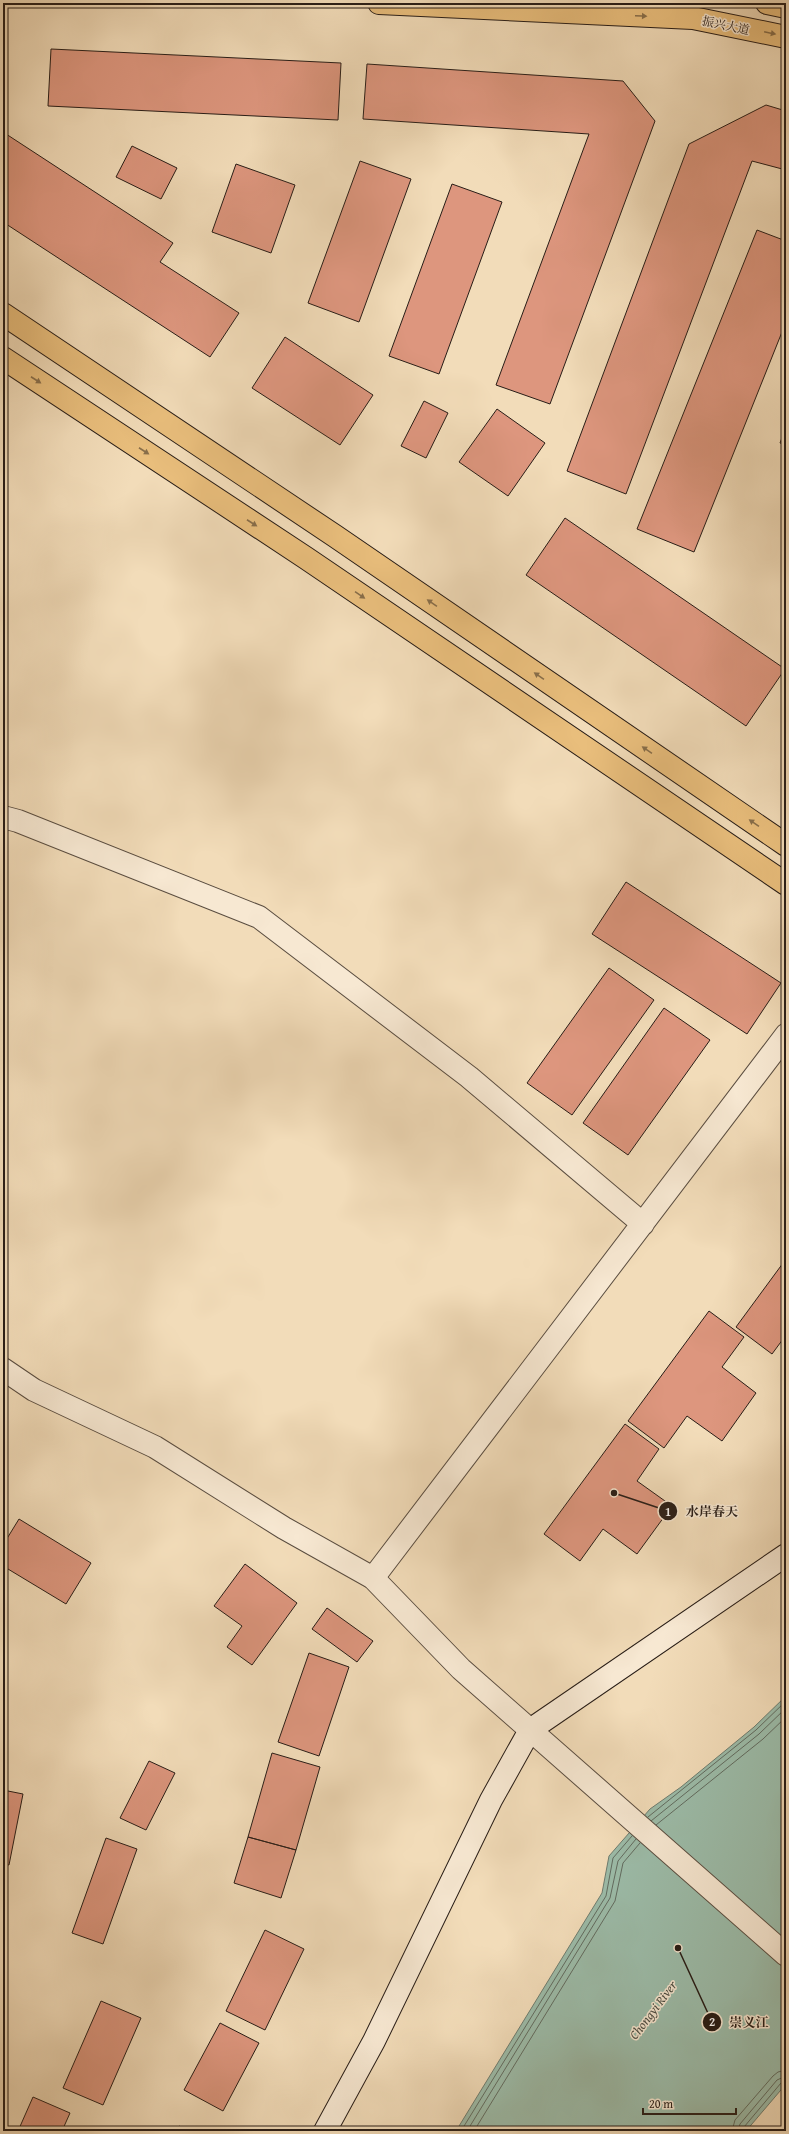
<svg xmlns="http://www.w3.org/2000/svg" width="789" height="2134" font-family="'Gentium Book Plus','Noto Serif SC',serif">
  <rect width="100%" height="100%" fill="#f2dcb9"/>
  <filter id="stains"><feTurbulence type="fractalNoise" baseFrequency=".005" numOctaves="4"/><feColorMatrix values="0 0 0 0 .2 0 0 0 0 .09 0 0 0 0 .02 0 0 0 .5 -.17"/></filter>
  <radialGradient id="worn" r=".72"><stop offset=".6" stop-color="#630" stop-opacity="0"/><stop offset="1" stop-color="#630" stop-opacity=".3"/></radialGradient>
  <path fill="#9cbca9" stroke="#6e7c6f" d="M786,1696V2084L746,2131H456L602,1893L609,1856L650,1809L681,1787L754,1727Z"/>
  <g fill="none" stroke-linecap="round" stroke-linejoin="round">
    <path stroke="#626c60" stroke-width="1" d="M648,1817L756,1730L786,1701
      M651,1821L759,1734L786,1708
      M656,1825L763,1739L786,1717
      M461,2131L606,1896L613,1858L632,1836
      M467,2131L610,1898L618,1861L636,1839
      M474,2131L615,1901L623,1863L640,1843
      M732,2131L735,2120L773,2076L778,2072L786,2070
      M738,2131L740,2124L777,2080L786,2076
      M743,2131L744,2127L781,2083L786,2081"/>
  </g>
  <path fill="#dd967e" stroke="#281d17" d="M51,49L341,63L338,120L48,106Z
    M367,64L623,81L655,121L550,404L496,385L589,134L363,119Z
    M766,105L786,111V170L752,161L626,494L567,471L689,144Z
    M3,132L173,243L160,262L239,313L210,357L3,222Z
    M132,146L177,168L161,199L116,177Z
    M360,161L411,179L359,322L308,303Z
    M236,164L295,185L271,253L212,232Z
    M452,184L502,202L439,374L389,356Z
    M757,230L786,241V322L694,552L637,529Z
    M285,337L373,395L340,445L252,388Z
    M424,401L448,413L426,458L401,446Z
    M497,409L545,443L508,496L459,462Z
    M786,427V445L780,443Z
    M565,518L785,669L746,726L526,575Z
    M626,882L781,983L747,1034L592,934Z
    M609,968L654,1000L572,1115L527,1083Z
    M664,1008L710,1040L628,1155L583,1123Z
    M786,1259V1335L772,1354L736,1327Z
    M709,1311L744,1337L722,1367L756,1393L722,1441L687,1416L664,1448L628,1421Z
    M625,1424L659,1449L637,1481L672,1506L637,1554L603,1529L580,1561L544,1534Z
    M19,1519L91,1563L66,1604L3,1566V1545Z
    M245,1564L297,1603L252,1665L227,1647L242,1626L214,1606Z
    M327,1608L373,1641L357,1662L312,1629Z
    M309,1653L349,1667L319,1756L278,1742Z
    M272,1753L320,1767L296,1850L248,1837Z
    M149,1761L175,1773L146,1830L120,1818Z
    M3,1790L23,1794L9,1865L3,1864Z
    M248,1837L296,1850L281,1898L234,1883Z
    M106,1838L137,1849L103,1944L72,1933Z
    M265,1930L304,1949L265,2030L226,2011Z
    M101,2001L141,2018L103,2105L63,2088Z
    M220,2023L259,2043L223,2111L184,2090Z
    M33,2097L70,2113L62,2131H18Z
    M179,2126L189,2131H177Z"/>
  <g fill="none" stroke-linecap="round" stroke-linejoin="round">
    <defs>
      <path id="minor" d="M3,817L18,821L259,917L469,1077L643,1224
        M373,1578L786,1035"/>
      <path id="tertiary" d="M3,1369L34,1390L155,1447L284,1528L373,1578L461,1669L786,1955"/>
      <path id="secondary" d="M325,2131L374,2041L491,1800L530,1730L786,1555"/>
      <path id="primary" d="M379,3L693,18L786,37
        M767,3L786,7
        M3,314L335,536L786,845
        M3,358L306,558L786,884"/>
    </defs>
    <use href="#minor" stroke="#5a4d40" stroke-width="24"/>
    <use href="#tertiary" stroke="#5a4d40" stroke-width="24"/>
    <use href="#secondary" stroke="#281d17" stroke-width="24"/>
    <use href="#primary" stroke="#281d17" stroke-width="24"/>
    <use href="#minor" stroke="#f7e8d2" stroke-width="22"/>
    <use href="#tertiary" stroke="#f7e8d2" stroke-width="22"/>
    <use href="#secondary" stroke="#f7e8d2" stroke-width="22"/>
    <use href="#primary" stroke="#e9be7c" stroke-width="22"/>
  </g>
  <defs><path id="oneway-solid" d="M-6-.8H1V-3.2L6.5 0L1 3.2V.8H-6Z"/></defs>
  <g fill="#886e4a">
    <use href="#oneway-solid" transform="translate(641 16) rotate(2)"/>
    <use href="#oneway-solid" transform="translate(770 33) rotate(12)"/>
    <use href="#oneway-solid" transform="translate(36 380) rotate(33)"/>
    <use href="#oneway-solid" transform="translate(144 451) rotate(33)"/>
    <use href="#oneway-solid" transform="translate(252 523) rotate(33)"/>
    <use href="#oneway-solid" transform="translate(360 595) rotate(34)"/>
    <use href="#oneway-solid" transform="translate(432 603) rotate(-146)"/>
    <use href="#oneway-solid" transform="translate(539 676) rotate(-146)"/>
    <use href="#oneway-solid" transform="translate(647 750) rotate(-146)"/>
    <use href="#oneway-solid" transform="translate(754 823) rotate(-146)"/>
  </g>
  <g text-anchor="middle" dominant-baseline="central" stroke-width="3" stroke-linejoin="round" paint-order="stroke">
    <g font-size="12" fill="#281d17" stroke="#f7e8d2">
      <text transform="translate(726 25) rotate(12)">振兴大道</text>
    </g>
    <g font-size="13" font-style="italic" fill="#4b4d43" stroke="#f7e8d2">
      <text transform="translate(653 2010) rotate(-53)">Chongyi River</text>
    </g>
  </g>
  <path fill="none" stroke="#281d17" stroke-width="1.5" d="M614 1493L668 1511M678 1948L712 2022"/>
  <g fill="#281d17" stroke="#f7e8d2" stroke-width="1.5">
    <circle cx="614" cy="1493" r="4"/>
    <circle cx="678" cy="1948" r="4"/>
    <circle cx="668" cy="1511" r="10"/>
    <circle cx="712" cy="2022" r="10"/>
  </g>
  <g font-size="12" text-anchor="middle" font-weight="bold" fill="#fff">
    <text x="668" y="1516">1</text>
    <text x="712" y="2026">2</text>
  </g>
  <g font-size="13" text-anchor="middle" font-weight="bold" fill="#281d17" stroke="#f7e8d2" stroke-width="3" stroke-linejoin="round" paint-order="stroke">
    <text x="712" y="1516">水岸春天</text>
    <text x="749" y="2027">崇义江</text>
  </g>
  <rect width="789" height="2134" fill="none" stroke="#f2dcb9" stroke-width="16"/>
  <rect x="4" y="4" width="781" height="2126" fill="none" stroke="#281d17" stroke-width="2"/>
  <rect x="8" y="8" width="773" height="2118" fill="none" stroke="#281d17"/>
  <path d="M643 2108v6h93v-6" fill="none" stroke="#281d17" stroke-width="2"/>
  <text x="649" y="2108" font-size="12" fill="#281d17" stroke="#f7e8d2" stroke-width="3" paint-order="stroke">20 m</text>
  <rect width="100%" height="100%" filter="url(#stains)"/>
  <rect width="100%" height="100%" fill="url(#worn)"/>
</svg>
